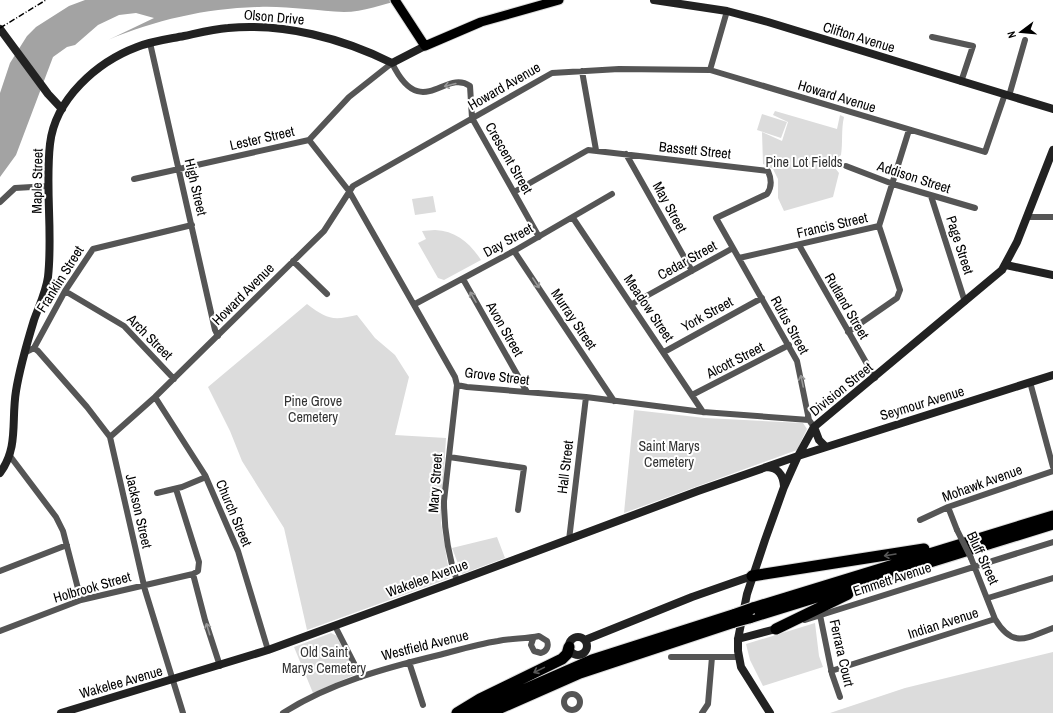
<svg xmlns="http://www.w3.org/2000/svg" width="1053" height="713" font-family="'Archivo Narrow',sans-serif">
  <rect width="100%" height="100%" fill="#fff"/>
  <path fill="#dcdcdc" d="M775,111L837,129L840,115L844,117C841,130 843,142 841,155L836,159L835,168L839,173L833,197L784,211L778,198V179L773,169L763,164L762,132L782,141L788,122L773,115Z
    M762,114L787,122L781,138L757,130Z
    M433,196L436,212L415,215L412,199Z
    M435,230C456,231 470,243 481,260L444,280L438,278L418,243L426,239L422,231Z
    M307,304C327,319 332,321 357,315L375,338L395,355L409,377L395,435L446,438L441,523L450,578L307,630L284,528L242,461L230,431L208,387Z
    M634,410L705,418L803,423L807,429L797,450L624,513Z
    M497,537L505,558L462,574L452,548Z
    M815,623L819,656L823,667L763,686L750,660L746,644Z
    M331,633L337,636L356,674L313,693L294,647Z
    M1053,652V713H830L905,688Z"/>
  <path fill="#a3a3a3" d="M85,0H401C384,4 363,12 344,12C316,11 288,6 259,7C208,8 155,20 108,40L154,18L136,13L119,15L98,25L75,45L67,47L53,57L16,155L0,177V93L10,63L27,36L36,27L69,6Z"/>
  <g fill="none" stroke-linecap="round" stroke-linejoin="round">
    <defs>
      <path id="primary" d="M395,0L425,46L481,22L559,0"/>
      <path id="highway" d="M752,576L924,549
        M753,608L1053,516
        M749,618L1053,524
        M776,629L848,594
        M457,713L480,699L562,659L567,654L569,647
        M471,713L592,660L736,614
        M489,713L580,673L734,622"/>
    </defs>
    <use href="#primary" stroke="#dbdbdb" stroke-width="11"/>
    <use href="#highway" stroke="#dbdbdb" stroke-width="13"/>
    <path stroke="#555" stroke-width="6" d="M932,37L973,46L961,82
      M150,43L215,330L218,336
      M710,70L727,11
      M582,71L596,150
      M1009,96L1025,40
      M309,140L349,191L455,377L457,385L467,387L586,397L703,412L809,420L814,427
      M626,154L692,271
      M846,166L893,184L975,208
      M134,179L309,140L349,97L392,63C421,123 445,68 470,86L472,118L539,237
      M514,192L588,150L768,171C772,180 772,187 767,194L716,218L797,361L809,420
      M931,196L965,302
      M0,202L15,188L49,186
      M1028,217H1053
      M573,218L703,412
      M879,226L909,130
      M799,245L875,378
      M514,251L614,401
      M739,258L879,226
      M293,261L327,294
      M463,279L527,392
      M65,291L124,326L174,379
      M415,304L514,251L612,194
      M632,304L733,248
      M848,332L897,298L900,290L879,226
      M34,348L65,291L93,249L192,225
      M664,352L762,298
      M24,353L34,348L38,351L87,407L110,437L145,590L183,713
      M1030,382L1053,467
      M457,385L444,501C444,529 448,555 457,581
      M692,395L789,345
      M155,397L205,475L238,551L268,650
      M110,437L155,397L324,231L353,186L552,73L619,69L710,70L985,152L1005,94
      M10,456L56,517L63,531L81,600
      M449,457L524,468L518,510
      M157,493L182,487L206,477
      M948,507L957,530
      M920,520L948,507L1053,471
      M569,540L586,397
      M971,558L995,619
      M0,571L67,545
      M193,574L205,620L220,666
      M988,598L1053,578
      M820,615L832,674L840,697
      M805,620L1053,542
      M335,626L361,677
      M0,631L81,600L193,574L198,571L199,562L176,489
      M671,657H739
      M409,662L423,705
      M831,671L995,619C1013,649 1026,638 1053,628
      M564 702a8 8 0 1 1 16 0a8 8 0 1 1-16 0Z
      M283,713C330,683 385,668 439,655C458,650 478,644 498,641C511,638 526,639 539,636L547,641C549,646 547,651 541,653L534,651L531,645L533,639
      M702,713L708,704L712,657"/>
    <path stroke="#222" stroke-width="8" d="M654,0L727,11L768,22L1053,109
      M0,29L48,94L62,109
      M1006,265L1053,275
      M814,427L819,440L826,447
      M767,467C779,468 783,475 784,486
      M0,473C19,447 11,421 16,391C20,366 27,343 34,320C39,306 46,292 48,277C53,233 45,188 50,144C55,99 97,62 137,47C152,41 169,39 184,36C198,33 213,29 228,28C284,23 342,38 392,63L425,46
      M569 646a9 9 0 1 1 18 0a9 9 0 1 1-18 0Z
      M738,639L776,629
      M585,640L692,597L752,576
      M61,713L268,650L457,581L698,491L798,456L1053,375
      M770,713L741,667L738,651V639L747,594L765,540L784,487L797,458L814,427L1002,270L1017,242L1053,150"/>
    <use href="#primary" stroke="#000" stroke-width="9"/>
    <use href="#highway" stroke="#000" stroke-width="11"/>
    <path stroke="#000" stroke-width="1.5" stroke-dasharray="6 2 1 2" stroke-linecap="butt" d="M0,28L46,0"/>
    <defs>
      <path id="highway-bridge" d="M736,614L753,608
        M734,622L749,618"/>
    </defs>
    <use href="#highway-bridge" stroke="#dbdbdb" stroke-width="13" stroke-linecap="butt"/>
    <path stroke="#555" stroke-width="6" d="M957,530L971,558"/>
    <use href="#highway-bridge" stroke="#000" stroke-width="11"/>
  </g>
  <defs><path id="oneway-shaft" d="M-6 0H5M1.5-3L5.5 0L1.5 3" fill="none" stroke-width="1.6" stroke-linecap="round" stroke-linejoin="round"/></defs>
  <g stroke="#999">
    <use href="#oneway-shaft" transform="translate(450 85) rotate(166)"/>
    <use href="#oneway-shaft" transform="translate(536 283) rotate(57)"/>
    <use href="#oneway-shaft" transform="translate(473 297) rotate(-120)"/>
    <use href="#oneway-shaft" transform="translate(802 381) rotate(-102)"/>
    <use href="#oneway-shaft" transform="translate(208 629) rotate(-107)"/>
  </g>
  <g stroke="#595959">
    <use href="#oneway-shaft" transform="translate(890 555) rotate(171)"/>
    <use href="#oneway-shaft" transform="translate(539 670) rotate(154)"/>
  </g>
  <g text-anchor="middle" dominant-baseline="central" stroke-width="4" stroke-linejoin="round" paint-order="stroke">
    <g font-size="14" fill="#000" stroke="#fff">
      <text transform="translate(274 17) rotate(5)">Olson Drive</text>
      <text transform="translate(859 37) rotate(17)">Clifton Avenue</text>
      <text transform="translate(504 86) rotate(-30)">Howard Avenue</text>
      <text transform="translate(837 96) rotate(17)">Howard Avenue</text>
      <text transform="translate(262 138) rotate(-13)">Lester Street</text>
      <text transform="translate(695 150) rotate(6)">Bassett Street</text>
      <text transform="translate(509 158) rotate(60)">Crescent Street</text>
      <text transform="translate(914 177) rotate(18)">Addison Street</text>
      <text transform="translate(37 181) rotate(-89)">Maple Street</text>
      <text transform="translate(196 187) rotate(77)">High Street</text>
      <text transform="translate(670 207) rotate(61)">May Street</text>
      <text transform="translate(832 225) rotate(-13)">Francis Street</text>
      <text transform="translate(508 240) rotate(-29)">Day Street</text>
      <text transform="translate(960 245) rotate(72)">Page Street</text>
      <text transform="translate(687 260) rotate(-29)">Cedar Street</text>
      <text transform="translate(60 279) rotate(-58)">Franklin Street</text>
      <text transform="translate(243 294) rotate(-45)">Howard Avenue</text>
      <text transform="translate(847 306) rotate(60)">Rutland Street</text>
      <text transform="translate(649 308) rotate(56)">Meadow Street</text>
      <text transform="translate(707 314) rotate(-29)">York Street</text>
      <text transform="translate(574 319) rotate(56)">Murray Street</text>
      <text transform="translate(790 325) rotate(61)">Rufus Street</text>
      <text transform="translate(505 329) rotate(60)">Avon Street</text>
      <text transform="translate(150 337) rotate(45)">Arch Street</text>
      <text transform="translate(735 360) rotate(-27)">Alcott Street</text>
      <text transform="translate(497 376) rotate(7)">Grove Street</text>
      <text transform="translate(841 389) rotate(-39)">Division Street</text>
      <text transform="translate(922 403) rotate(-17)">Seymour Avenue</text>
      <text transform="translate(565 467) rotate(-83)">Hall Street</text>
      <text transform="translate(435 483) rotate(-86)">Mary Street</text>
      <text transform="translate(982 483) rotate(-20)">Mohawk Avenue</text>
      <text transform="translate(139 511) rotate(77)">Jackson Street</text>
      <text transform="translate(234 513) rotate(67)">Church Street</text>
      <text transform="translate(983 558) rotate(65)">Bluff Street</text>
      <text transform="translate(427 578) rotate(-20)">Wakelee Avenue</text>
      <text transform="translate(892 579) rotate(-18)">Emmett Avenue</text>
      <text transform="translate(92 587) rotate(-16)">Holbrook Street</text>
      <text transform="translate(943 623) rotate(-18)">Indian Avenue</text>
      <text transform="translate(425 645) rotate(-14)">Westfield Avenue</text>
      <text transform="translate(842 653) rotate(77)">Ferrara Court</text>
      <text transform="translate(121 682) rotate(-16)">Wakelee Avenue</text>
    </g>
    <g font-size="14" fill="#333" stroke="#fff">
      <text x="804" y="162">Pine Lot Fields</text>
      <text x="313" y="401">Pine Grove<tspan x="313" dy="16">Cemetery</tspan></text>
      <text x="669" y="446">Saint Marys<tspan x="669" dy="16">Cemetery</tspan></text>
      <text x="324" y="652">Old Saint<tspan x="324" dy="16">Marys Cemetery</tspan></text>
    </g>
  </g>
  <g transform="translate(1021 32) rotate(254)" stroke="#ffffff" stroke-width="3" paint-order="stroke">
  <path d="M0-3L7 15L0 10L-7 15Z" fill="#000000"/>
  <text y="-6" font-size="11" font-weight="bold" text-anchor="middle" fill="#000000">N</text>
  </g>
</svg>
